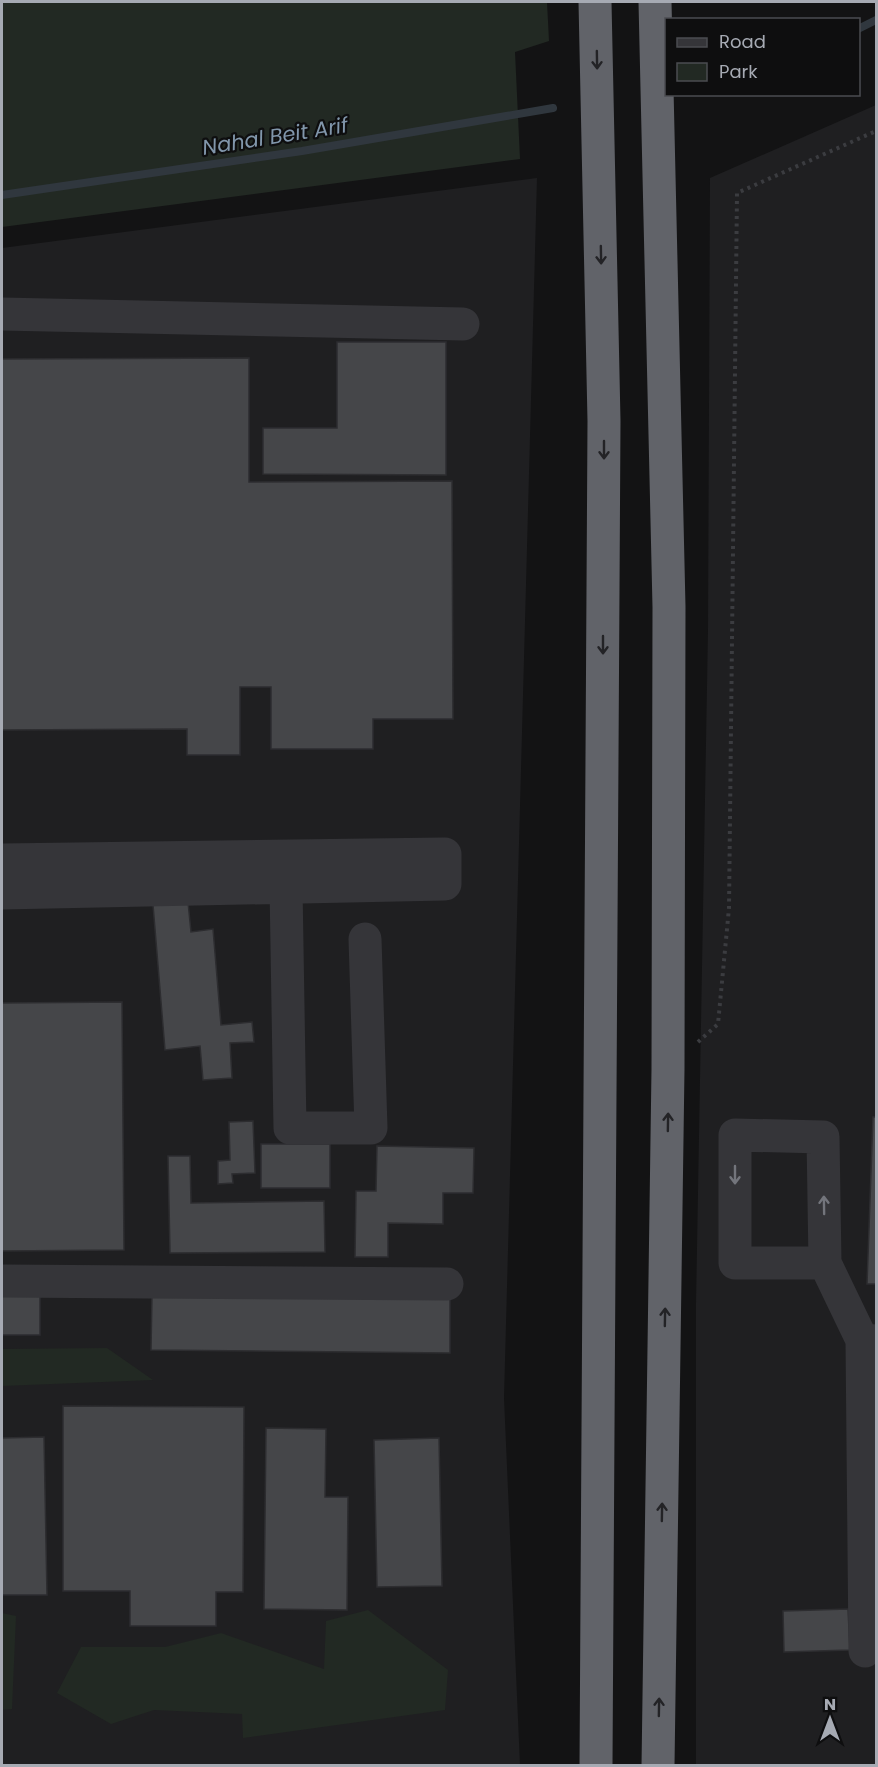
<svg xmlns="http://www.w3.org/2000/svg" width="878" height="1767" font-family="Poppins,sans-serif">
  <rect width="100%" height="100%" fill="#131314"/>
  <path fill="#1f1f21" d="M876,105V1765L696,1766V1304L708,630L710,178Z
    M537,178L504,1398L520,1765H2V248Z"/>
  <path fill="#222923" d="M2,2H547L549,41L515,52L520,159L2,227Z
    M107,1348L153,1380L2,1386V1349Z
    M368,1610L448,1670L445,1710L243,1738L242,1714L154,1710L111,1724L57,1693L81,1647H165L221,1633L324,1669L326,1621Z
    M2,1613L16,1616L12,1709L2,1710Z"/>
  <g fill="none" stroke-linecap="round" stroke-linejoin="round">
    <path stroke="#30373e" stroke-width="8" d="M858,29L876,20
      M2,195L302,151L553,108"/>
  </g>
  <path fill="#454649" stroke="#2d2d30" stroke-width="1.5" d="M337,342H446V475L263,474V428H337Z
    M249,358V482L452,481L453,719H373V749H271V687H240V755H187V729L2,730V359Z
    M188,902L191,932L213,929L221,1025L252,1022L254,1042L230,1043L232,1078L203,1080L200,1046L165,1050L153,905Z
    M122,1002L124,1250L2,1251V1003Z
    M873,1117H876V1284H867Z
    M253,1121L255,1173L232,1174L233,1183L218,1184V1161L230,1160L229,1122Z
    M261,1144H330V1188H261Z
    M377,1146L474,1148L473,1193H443V1224L388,1223V1257H355L356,1191H376Z
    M168,1156H190L191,1203L324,1201L325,1252L170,1253Z
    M2,1289H40V1335H2Z
    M152,1295L450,1298V1353L151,1350Z
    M63,1406L244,1407L243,1592H216V1626H130V1591H63Z
    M266,1428L326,1429L325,1497H348L347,1610L264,1609Z
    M44,1437L47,1595H2V1438Z
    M439,1438L442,1586L377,1587L374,1440Z
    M848,1609L850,1650L784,1652L783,1611Z"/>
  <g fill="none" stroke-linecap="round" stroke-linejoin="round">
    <path stroke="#3b3c40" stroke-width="4" stroke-dasharray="3 4.5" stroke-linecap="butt" d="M698,1042L718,1024L729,908L737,193L876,131"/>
    <path stroke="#353539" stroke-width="33" d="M2,314L463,324
      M2,860L445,854V884L2,893
      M286,886L290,1128H371L365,939
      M825,1263H735V1135L823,1137L825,1263L862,1340
      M2,1281L447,1284
      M865,1651L862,1340L876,1341"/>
    <path stroke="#616369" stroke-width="33" d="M595,2L604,421L596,1766
      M655,2L669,607L668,1069L658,1766"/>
  </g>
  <defs><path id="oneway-shaft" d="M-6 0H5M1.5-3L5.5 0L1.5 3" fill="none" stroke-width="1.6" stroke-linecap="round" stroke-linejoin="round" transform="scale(1.5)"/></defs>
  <g stroke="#232326">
    <use href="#oneway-shaft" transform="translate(597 60) rotate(89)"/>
    <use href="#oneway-shaft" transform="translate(601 255) rotate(89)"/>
    <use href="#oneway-shaft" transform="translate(604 450) rotate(90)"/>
    <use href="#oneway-shaft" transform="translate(603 645) rotate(90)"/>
    <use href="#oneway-shaft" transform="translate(668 1122) rotate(-89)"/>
    <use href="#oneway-shaft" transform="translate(665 1317) rotate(-89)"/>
    <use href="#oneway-shaft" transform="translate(662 1512) rotate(-89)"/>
    <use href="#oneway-shaft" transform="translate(659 1707) rotate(-89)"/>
  </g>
  <g stroke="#73757c">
    <use href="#oneway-shaft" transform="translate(735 1175) rotate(90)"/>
    <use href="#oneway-shaft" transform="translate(824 1205) rotate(-91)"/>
  </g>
  <g text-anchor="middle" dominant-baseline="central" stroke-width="4.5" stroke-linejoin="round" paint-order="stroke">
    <g font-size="21" font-style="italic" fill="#8196ab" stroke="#0e0e0f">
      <text transform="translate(275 136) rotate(-9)">Nahal Beit Arif</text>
    </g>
  </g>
  <rect width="878" height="1767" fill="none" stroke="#a6aab3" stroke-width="6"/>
  <rect x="665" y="18" width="195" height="78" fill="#0e0e0f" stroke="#4b4c51" stroke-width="1.5"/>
  <rect x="677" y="38" width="30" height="9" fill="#353539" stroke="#4b4c51" stroke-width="1.5"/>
  <text x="719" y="48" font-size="18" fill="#a6aab3">Road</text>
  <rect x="677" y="63" width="30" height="18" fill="#222923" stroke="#4b4c51" stroke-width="1.5"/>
  <text x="719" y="78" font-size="18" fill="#a6aab3">Park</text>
  <g transform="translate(830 1719)" stroke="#0e0e0f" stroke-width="4.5" paint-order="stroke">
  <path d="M0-4.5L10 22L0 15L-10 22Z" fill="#a6aab3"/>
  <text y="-9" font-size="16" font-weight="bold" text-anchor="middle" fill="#a6aab3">N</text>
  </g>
</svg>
